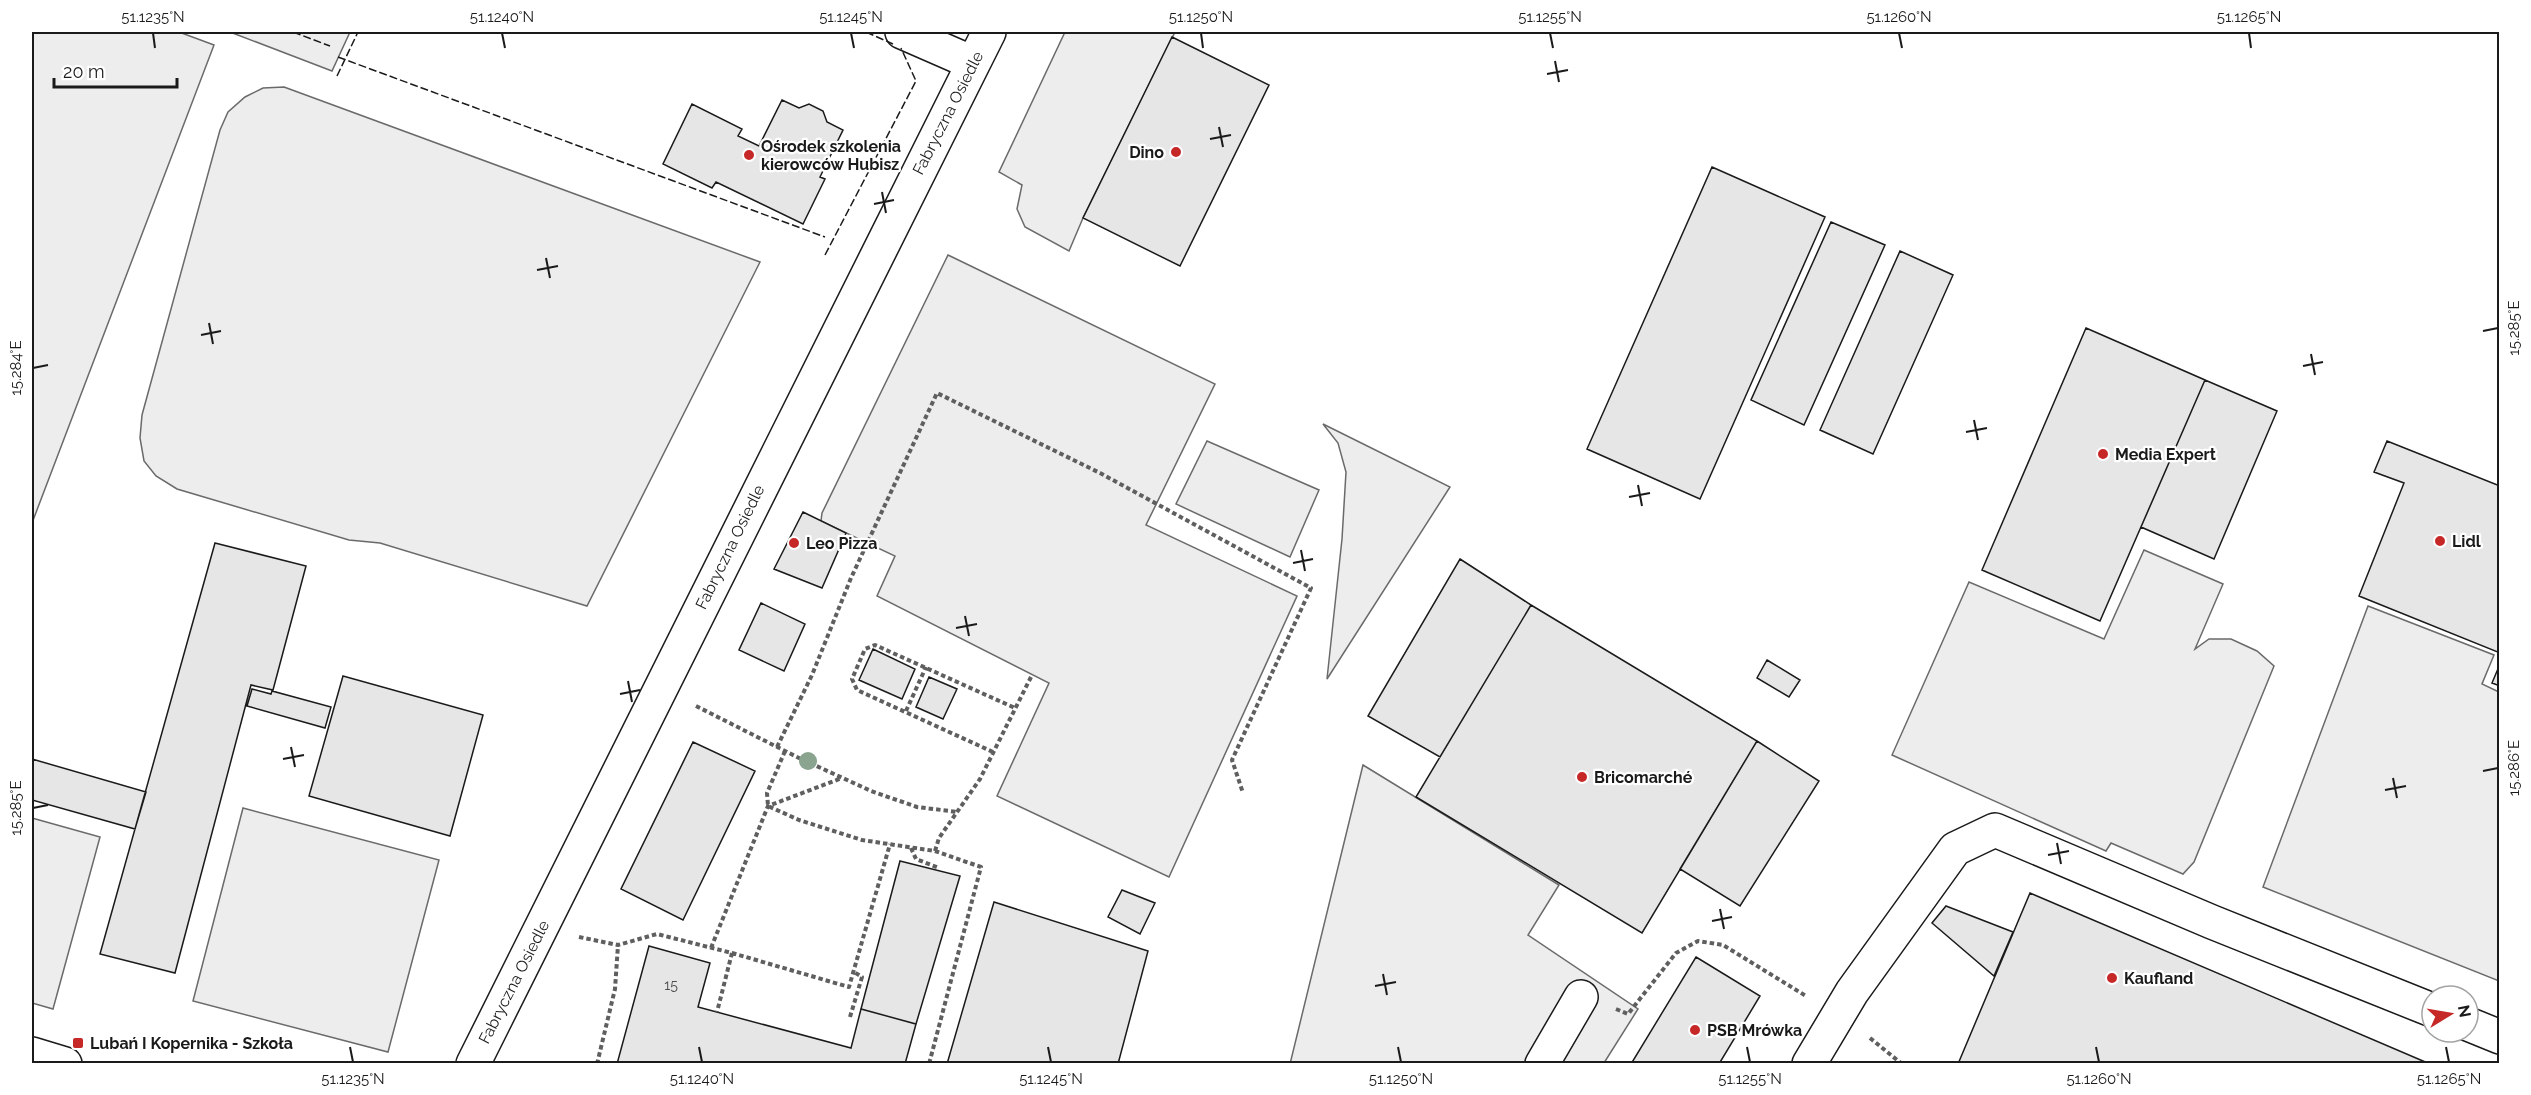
<svg xmlns="http://www.w3.org/2000/svg" width="2531" height="1095" font-family="Raleway,sans-serif">
  <rect width="100%" height="100%" fill="#fff"/>
  <path fill="#ededed" stroke="#6a6a6a" stroke-width="1.5" d="M32,32H179L214,45L32,523Z
    M230,32H350L332,71Z
    M1065,32H1175L1083,218L1069,251L1025,227L1017,209L1022,185L999,172Z
    M284,87L760,262L587,606L380,543L349,540L177,489L156,476L144,461L140,438L142,415L220,130L228,112L245,97L263,88Z
    M948,255L1215,384L1146,525L1297,596L1169,877L997,796L1049,683L877,596L895,556L821,521L822,513Z
    M1323,424L1450,487L1327,679L1342,539L1346,472L1338,443Z
    M1207,441L1319,490L1290,557L1176,504Z
    M2144,550L2223,584L2195,649L2209,639H2231L2257,651L2274,666L2194,862L2183,874L2111,843L2106,851L1892,755L1969,582L2104,639Z
    M2368,606L2494,655L2482,684L2499,692V981L2263,887Z
    M1363,765L1559,885L1528,935L1638,1009L1604,1063L1290,1064Z
    M243,808L439,860L388,1052L193,1001Z
    M32,818L100,837L53,1009L32,1003Z"/>
  <path fill="#e6e6e6" stroke="#1a1a1a" stroke-width="1.5" d="M1172,37L1269,85L1180,266L1083,218Z
    M782,100L799,108L809,104L823,111L827,122L843,130L820,177L825,179L803,224L716,182L712,188L663,164L692,104L742,129L738,136L759,146Z
    M1712,167L1825,217L1700,499L1587,449Z
    M1831,222L1885,245L1804,425L1751,400Z
    M1900,251L1953,275L1873,454L1820,430Z
    M2086,328L2205,380L2100,621L1982,570Z
    M2205,380L2277,411L2214,559L2141,527Z
    M2387,441L2500,486V653L2359,596L2404,483L2374,472Z
    M803,512L846,533L822,588L774,569Z
    M215,543L306,566L273,690L251,685L175,973L100,954Z
    M1460,559L1531,605L1440,757L1368,716Z
    M761,603L805,624L784,671L739,650Z
    M1531,605L1757,741L1642,933L1416,797Z
    M873,649L915,669L902,699L859,680Z
    M1767,660L1800,680L1789,697L1757,678Z
    M2500,664V686L2492,683Z
    M343,676L483,715L450,836L309,796Z
    M929,677L957,689L943,719L916,707Z
    M252,689L271,694L272,691L331,707L325,728L247,706Z
    M1757,741L1819,781L1740,906L1680,869Z
    M693,742L755,771L683,920L621,889Z
    M32,759L146,792L135,829L32,800Z
    M900,861L960,876L916,1024L861,1009Z
    M1122,890L1155,903L1140,934L1108,917Z
    M2030,893L2430,1064H1958Z
    M994,902L1148,951L1118,1064H947Z
    M1946,906L2013,932L1994,976L1932,923Z
    M649,946L710,963L698,1007L851,1048L861,1009L916,1024L905,1064H617Z
    M1696,957L1760,996L1719,1064H1631Z"/>
  <g fill="none" stroke-linecap="round" stroke-linejoin="round">
    <defs>
      <path id="minor" d="M902,32L973,63
        M2468,1024L2500,1037
        M32,1054L65,1064
        M473,1064L989,32
        M1542,1064L1581,997
        M1809,1064L1852,992L1955,849L1995,830L2212,922L2432,1010"/>
    </defs>
    <use href="#minor" stroke="#1a1a1a" stroke-width="36"/>
    <path stroke="#5f5f5f" stroke-width="4" stroke-dasharray="4.5 3" stroke-linecap="butt" d="M696,706L799,758L871,791L917,807L958,812
      M906,711L926,667
      M777,747L812,675L851,578L937,393L1100,473L1311,588L1232,760L1243,793
      M785,751L767,793L768,806L799,820L862,840L935,851L981,867L929,1064
      M993,752L857,690L852,679L865,649L875,645L1015,708
      M911,848L916,859L939,868
      M935,851L939,838L980,779L1032,675
      M579,937L618,945L657,934L732,953L717,1012
      M711,948L768,806L842,778
      M732,953L849,987L890,844
      M1616,1009L1628,1014L1676,953L1698,941L1723,945L1806,996
      M850,1017L862,977L854,972
      M1870,1038L1902,1064
      M597,1064L615,989L618,945"/>
    <use href="#minor" stroke="#fff" stroke-width="33"/>
    <path stroke="#1a1a1a" stroke-width="1.5" stroke-dasharray="8 3" stroke-linecap="butt" d="M293,32L330,46
      M866,32L893,44
      M338,57L825,237
      M337,76L358,32
      M825,255L916,81L901,48"/>
  </g>
  <circle fill="#8aa48f" cx="808" cy="761" r="9"/>
  <path fill="none" stroke="#1a1a1a" stroke-width="2" d="M153,33L155,48M502,33L505,48M851,33L854,48M1201,33L1203,48M1550,33L1553,48M1899,33L1902,48M2249,33L2251,48M1555,61L1559,82M1547,74L1568,70M1219,127L1223,147M1210,139L1231,135M882,192L886,213M874,204L894,200M546,258L550,278M537,270L558,266M209,323L213,344M2483,331L2498,328M201,335L221,331M2311,354L2315,375M2303,366L2323,362M33,368L48,365M1974,420L1978,440M1966,432L1987,428M1638,485L1642,506M1629,497L1650,493M1301,550L1305,571M1293,563L1313,559M965,616L969,636M956,628L977,624M628,681L632,702M620,694L640,690M291,747L295,767M283,759L304,755M2483,771L2498,768M2393,778L2397,798M2385,790L2406,786M33,808L48,805M2057,843L2061,864M2048,855L2069,851M1720,909L1724,929M1712,921L1732,917M1383,974L1387,995M1375,986L1396,982M350,1047L353,1062M699,1047L702,1062M1048,1047L1051,1062M1398,1047L1401,1062M1747,1047L1750,1062M2096,1047L2099,1062M2446,1047L2449,1062"/>
  <g fill="#c62828" stroke="#fff" stroke-width="2">
    <circle cx="1176" cy="152" r="6"/>
    <circle cx="749" cy="155" r="6"/>
    <circle cx="2103" cy="454" r="6"/>
    <circle cx="2440" cy="541" r="6"/>
    <circle cx="794" cy="543" r="6"/>
    <circle cx="1582" cy="777" r="6"/>
    <circle cx="2112" cy="978" r="6"/>
    <circle cx="1695" cy="1030" r="6"/>
    <rect x="72" y="1037" width="12" height="12" rx="3"/>
  </g>
  <g text-anchor="middle" dominant-baseline="central" stroke-width="4.5" stroke-linejoin="round" paint-order="stroke">
    <g font-size="14" fill="#4d4d4d">
      <text x="671" y="985">15</text>
    </g>
    <g font-size="16" fill="#1a1a1a" stroke="#fff">
      <text transform="translate(948 113) rotate(-63)">Fabryczna Osiedle</text>
      <text transform="translate(730 547) rotate(-64)">Fabryczna Osiedle</text>
      <text transform="translate(514 982) rotate(-63)">Fabryczna Osiedle</text>
    </g>
    <g font-size="16" font-weight="bold" fill="#1a1a1a" stroke="#fff" text-anchor="start">
      <text x="761" y="146">Ośrodek szkolenia<tspan x="761" dy="18">kierowców Hubisz</tspan></text>
      <text x="1164" y="152" text-anchor="end">Dino</text>
      <text x="2115" y="454">Media Expert</text>
      <text x="2452" y="541">Lidl</text>
      <text x="806" y="543">Leo Pizza</text>
      <text x="1594" y="777">Bricomarché</text>
      <text x="2124" y="978">Kaufland</text>
      <text x="1707" y="1030">PSB Mrówka</text>
      <text x="90" y="1043">Lubań I Kopernika - Szkoła</text>
    </g>
  </g>
  <rect width="2531" height="1095" fill="none" stroke="#ffffff" stroke-width="66"/>
  <g transform="translate(2450 1014) rotate(79)"><circle r="28" fill="#ffffff" stroke="#a3a3a3" stroke-width="1.5"/>
  <path d="M0-4.5L10 22L0 15L-10 22Z" fill="#c62828"/>
  <text y="-9" font-size="16" font-weight="bold" text-anchor="middle" fill="#1a1a1a">N</text>
  </g>
  <path d="M54 78v9h123v-9" fill="none" stroke="#1a1a1a" stroke-width="3"/>
  <text x="63" y="78" font-size="18" fill="#1a1a1a" stroke="#ffffff" stroke-width="4.5" paint-order="stroke">20 m</text>
  <rect x="33" y="33" width="2465" height="1029" fill="none" stroke="#1a1a1a" stroke-width="2"/>
  <g font-size="15" text-anchor="middle" fill="#1a1a1a">
    <text x="153" y="22">51.1235°N</text>
    <text x="502" y="22">51.1240°N</text>
    <text x="851" y="22">51.1245°N</text>
    <text x="1201" y="22">51.1250°N</text>
    <text x="1550" y="22">51.1255°N</text>
    <text x="1899" y="22">51.1260°N</text>
    <text x="2249" y="22">51.1265°N</text>
    <text transform="translate(2514 328) rotate(-90)" y="5">15.285°E</text>
    <text transform="translate(16 368) rotate(-90)" y="5">15.284°E</text>
    <text transform="translate(2514 768) rotate(-90)" y="5">15.286°E</text>
    <text transform="translate(16 808) rotate(-90)" y="5">15.285°E</text>
    <text x="353" y="1084">51.1235°N</text>
    <text x="702" y="1084">51.1240°N</text>
    <text x="1051" y="1084">51.1245°N</text>
    <text x="1401" y="1084">51.1250°N</text>
    <text x="1750" y="1084">51.1255°N</text>
    <text x="2099" y="1084">51.1260°N</text>
    <text x="2449" y="1084">51.1265°N</text>
  </g>
</svg>
